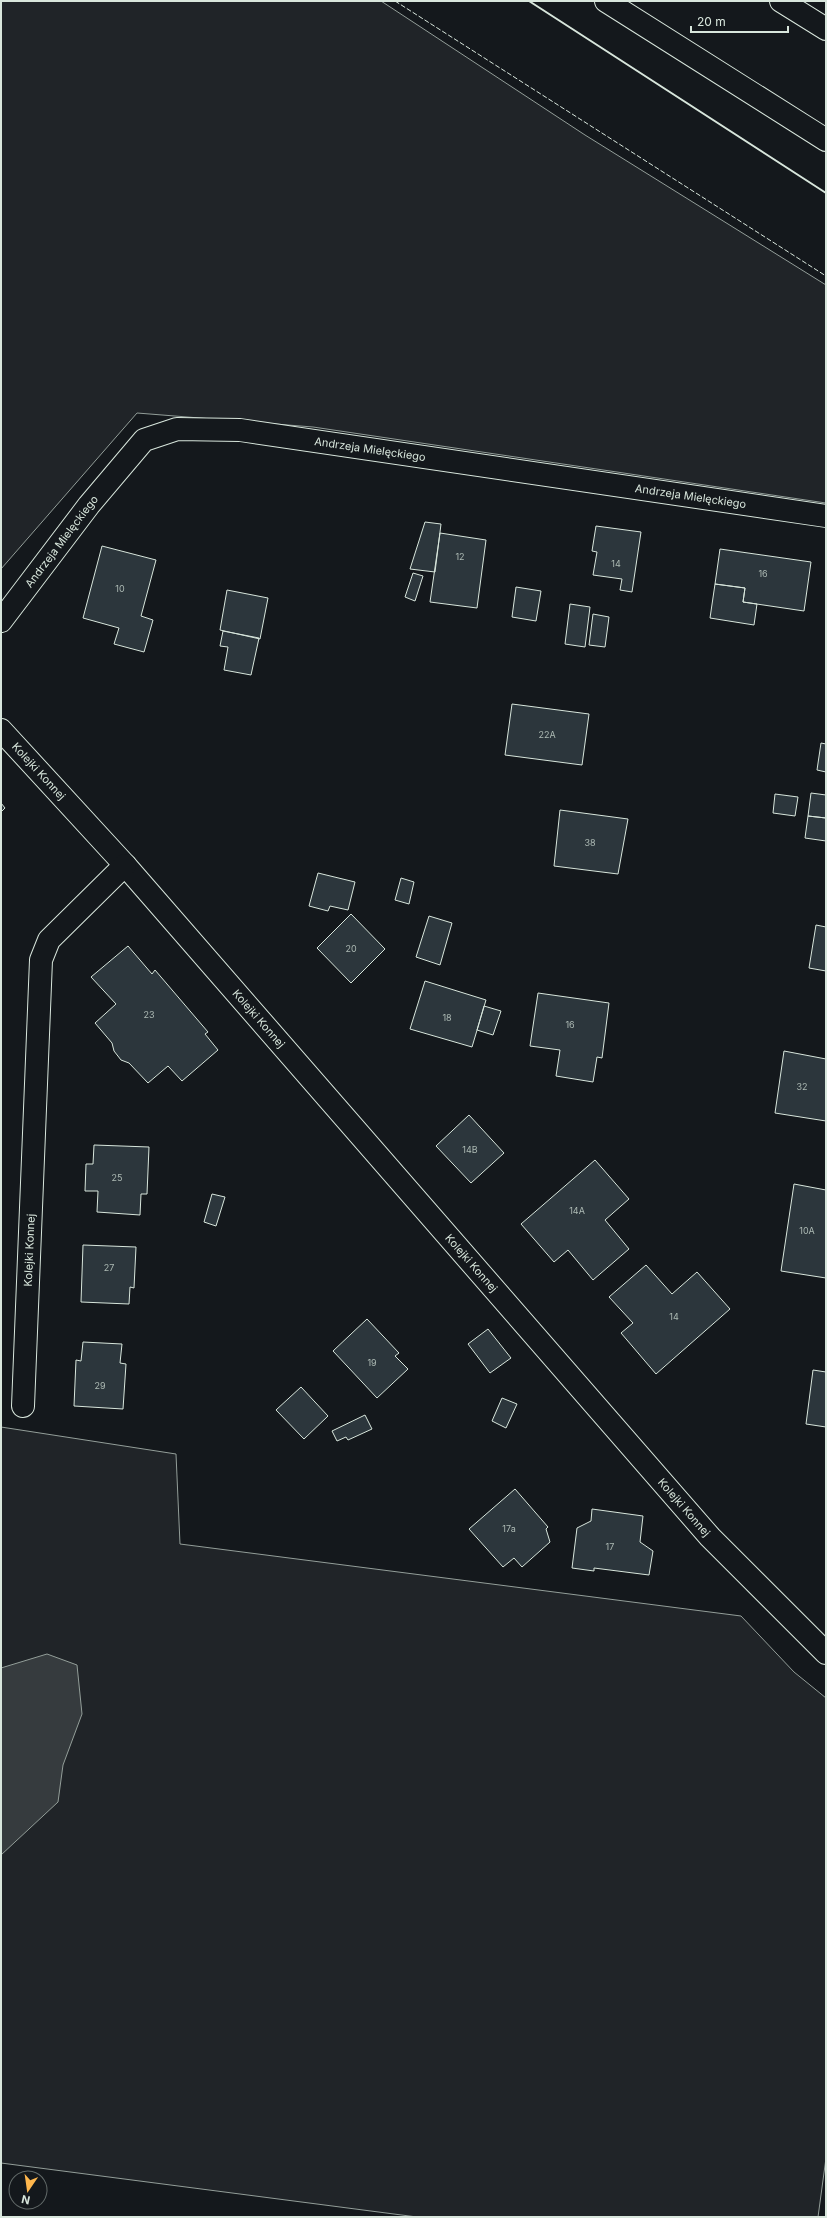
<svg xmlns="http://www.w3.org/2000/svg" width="827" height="2218" font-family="Inter,sans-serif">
  <rect width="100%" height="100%" fill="#14181c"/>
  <path fill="#202428" stroke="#939e99" d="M1,1H381L585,135L826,285V503L313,427L137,413L1,569Z
    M1,1427L176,1454L180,1544L741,1616L794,1672L826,1698V2158L818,2217H417L1,2163Z"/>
  <path fill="#363b3e" stroke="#939e99" d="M47,1654L77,1665L82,1714L63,1765L58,1802L1,1855V1668Z"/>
  <path fill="#2c363c" stroke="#d8e6dc" d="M425,522L441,524L435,572L410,569Z
    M596,526L641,532L632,592L620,590L622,579L593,575L597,552L592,551Z
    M440,533L486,540L477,608L430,602Z
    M102,546L156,560L141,616L153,620L144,652L114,644L119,628L83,618Z
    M720,549L811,562L804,611L743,602L745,588L715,584Z
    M413,573L423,576L415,601L405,597Z
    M715,584L745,588L743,602L757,604L754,625L710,618Z
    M516,587L541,591L536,621L512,617Z
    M227,590L268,598L260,639L220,630Z
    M570,604L590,607L585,647L565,644Z
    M593,614L609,617L605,647L589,645Z
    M223,631L259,638L251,675L224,670L228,647L220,646Z
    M512,704L589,714L582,765L505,755Z
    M821,743L826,744V772L817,770Z
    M811,793L826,795V818L808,816Z
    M775,794L798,797L795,816L773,813Z
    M1,803L5,808L1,812Z
    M560,810L628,819L618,874L554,866Z
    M808,816L826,818V841L805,838Z
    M318,873L355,882L348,910L330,906L328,911L309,906Z
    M401,878L414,882L409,904L395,900Z
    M351,914L385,949L351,983L317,948Z
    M429,916L452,923L440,965L416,957Z
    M816,925L826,927V971L809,968Z
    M128,946L152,974L155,970L208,1032L205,1034L218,1050L182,1081L168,1066L148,1083L129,1063L121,1060L114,1051L112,1043L95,1023L116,1004L91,977Z
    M425,981L486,1000L472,1047L410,1029Z
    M538,993L609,1003L602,1058L597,1057L593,1082L556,1076L560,1050L530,1046Z
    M484,1006L501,1011L493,1035L477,1030Z
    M784,1051L826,1059V1121L775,1113Z
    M469,1115L504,1153L471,1183L436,1146Z
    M94,1145L149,1147L147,1194H141L140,1215L97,1212L98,1191H85L86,1164H93Z
    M595,1160L629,1199L605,1220L629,1249L593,1280L568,1250L554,1262L521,1224Z
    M794,1184L826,1190V1278L781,1271Z
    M212,1194L225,1197L216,1226L204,1222Z
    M83,1245L136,1247L134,1288L130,1287L129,1304L81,1302Z
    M646,1265L672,1294L697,1272L730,1309L656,1374L621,1333L633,1323L609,1297Z
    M367,1319L399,1353L395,1356L408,1369L377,1398L333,1351Z
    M488,1329L511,1358L490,1373L468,1344Z
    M83,1342L122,1344L120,1363L126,1364L123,1409L74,1406L76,1360L81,1361Z
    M813,1370L826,1372V1427L806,1424Z
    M301,1387L328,1416L304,1439L276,1410Z
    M502,1398L517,1404L506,1428L492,1421Z
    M365,1415L372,1429L348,1440L346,1437L337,1441L332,1431Z
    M515,1489L548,1527L546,1529L550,1542L522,1567L514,1558L503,1567L469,1529Z
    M592,1509L643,1516L640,1542L653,1551L649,1575L594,1568V1571L572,1568L577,1528L591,1521Z"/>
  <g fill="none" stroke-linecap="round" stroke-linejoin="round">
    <defs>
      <g id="minor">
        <path id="s1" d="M1,621L89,505L144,440L177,429L240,430L826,516"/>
        <path id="s2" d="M1,730L125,865L710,1537L826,1653"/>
        <path id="s3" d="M23,1406L41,960L49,940L125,865"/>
      </g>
      <path id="motorway" d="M606,1L826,140
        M781,1L826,29"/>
    </defs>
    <use href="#minor" stroke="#d8e6dc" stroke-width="24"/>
    <use href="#motorway" stroke="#d8e6dc" stroke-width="24"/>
    <use href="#minor" stroke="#14181c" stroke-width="22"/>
    <use href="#motorway" stroke="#14181c" stroke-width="22"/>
    <path stroke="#d8e6dc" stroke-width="1" stroke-dasharray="5 2" stroke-linecap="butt" d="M395,1L826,276"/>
    <path stroke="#d8e6dc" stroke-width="2" d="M529,1L826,193"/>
  </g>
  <g text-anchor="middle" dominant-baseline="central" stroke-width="3" stroke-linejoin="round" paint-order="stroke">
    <g font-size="9" fill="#adbab4">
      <text x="460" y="556">12</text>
      <text x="616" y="563">14</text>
      <text x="763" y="573">16</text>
      <text x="120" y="588">10</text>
      <text x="547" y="734">22A</text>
      <text x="590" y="842">38</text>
      <text x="351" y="948">20</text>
      <text x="149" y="1014">23</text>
      <text x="447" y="1017">18</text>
      <text x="570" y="1024">16</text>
      <text x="802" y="1086">32</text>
      <text x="470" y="1149">14B</text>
      <text x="117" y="1177">25</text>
      <text x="577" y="1210">14A</text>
      <text x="807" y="1230">10A</text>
      <text x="109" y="1267">27</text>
      <text x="674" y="1316">14</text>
      <text x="372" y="1362">19</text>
      <text x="100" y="1385">29</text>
      <text x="509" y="1528">17a</text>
      <text x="610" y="1546">17</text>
    </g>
    <g font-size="11" fill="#d8e6dc" stroke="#14181c">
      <text stroke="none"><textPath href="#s1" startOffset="460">Andrzeja Mielęckiego</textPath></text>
      <text stroke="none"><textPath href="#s1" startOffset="784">Andrzeja Mielęckiego</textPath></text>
      <text stroke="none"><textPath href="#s1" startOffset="100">Andrzeja Mielęckiego</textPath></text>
      <text stroke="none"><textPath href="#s2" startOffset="56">Kolejki Konnej</textPath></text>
      <text stroke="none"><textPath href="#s2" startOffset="387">Kolejki Konnej</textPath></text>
      <text stroke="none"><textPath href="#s3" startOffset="156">Kolejki Konnej</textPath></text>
      <text stroke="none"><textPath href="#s2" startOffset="711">Kolejki Konnej</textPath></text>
      <text stroke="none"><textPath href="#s2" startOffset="1035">Kolejki Konnej</textPath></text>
    </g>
  </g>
  <rect width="827" height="2218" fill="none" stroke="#d8e6dc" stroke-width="4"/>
  <g transform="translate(28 2190) rotate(193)"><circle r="19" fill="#14181c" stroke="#626a69"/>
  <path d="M0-3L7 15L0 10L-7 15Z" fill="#ffb74d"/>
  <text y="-6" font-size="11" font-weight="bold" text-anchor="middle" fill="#d8e6dc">N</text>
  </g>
  <path d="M691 26v6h97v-6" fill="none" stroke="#d8e6dc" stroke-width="2"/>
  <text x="697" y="26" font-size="12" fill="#d8e6dc" stroke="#14181c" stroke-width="3" paint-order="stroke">20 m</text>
</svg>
